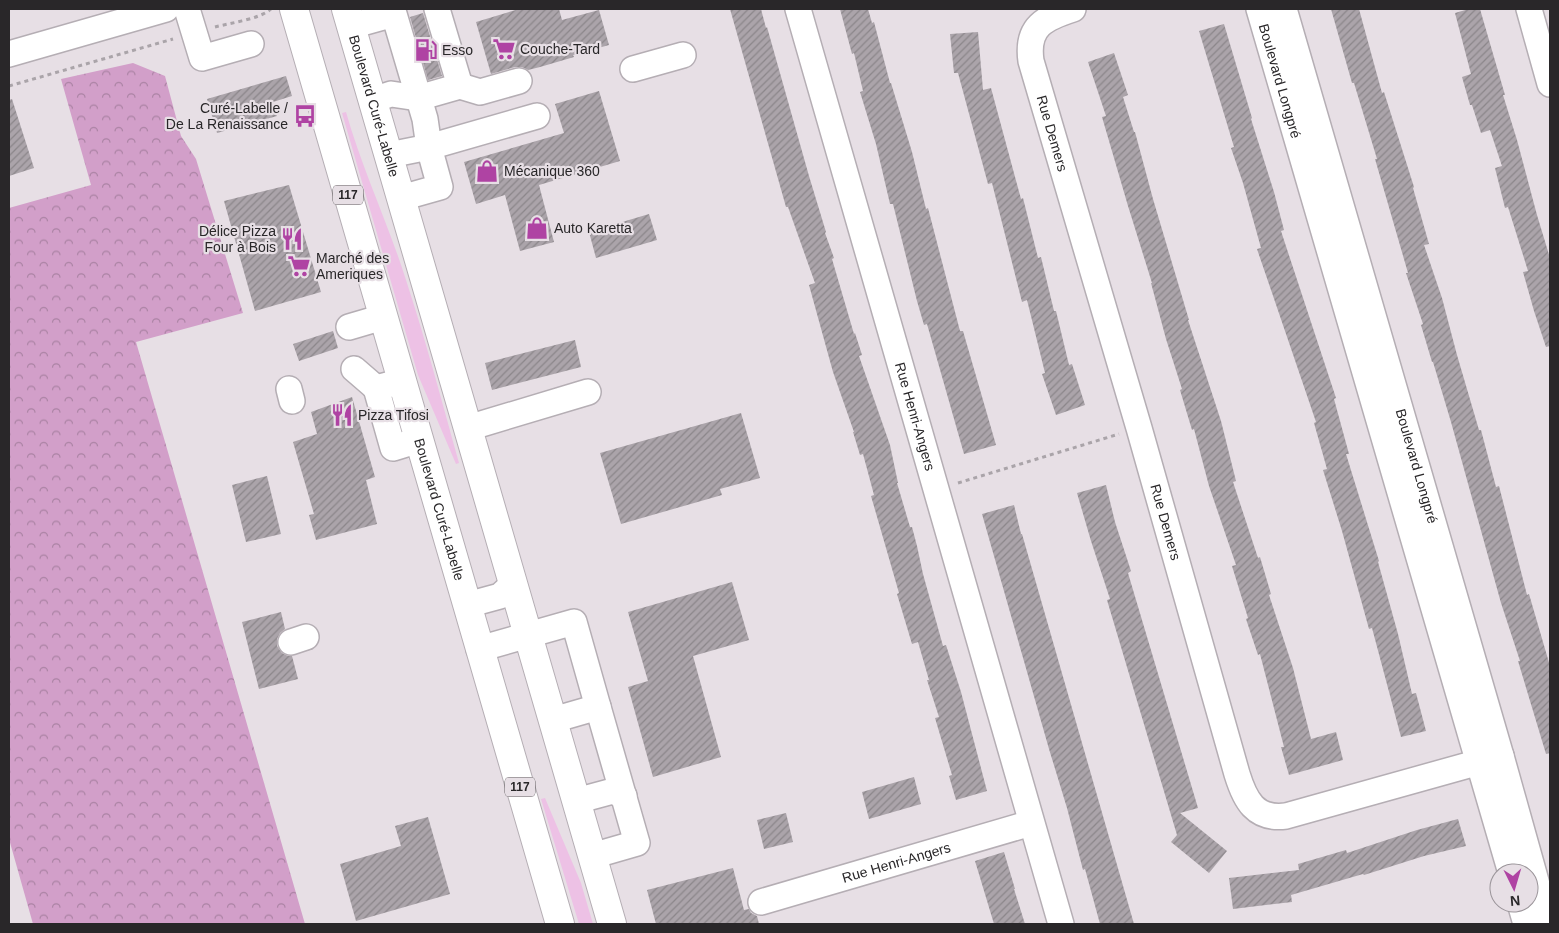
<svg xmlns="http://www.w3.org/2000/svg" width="1559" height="933" font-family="Helvetica,sans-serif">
  <defs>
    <pattern id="forest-crowns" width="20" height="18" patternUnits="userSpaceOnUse" patternTransform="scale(1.25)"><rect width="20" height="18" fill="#d29fc9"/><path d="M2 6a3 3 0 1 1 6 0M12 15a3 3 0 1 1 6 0" fill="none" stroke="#aa82a3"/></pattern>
    <pattern id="building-hatch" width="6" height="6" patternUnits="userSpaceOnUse" patternTransform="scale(1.25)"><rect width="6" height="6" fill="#aba4aa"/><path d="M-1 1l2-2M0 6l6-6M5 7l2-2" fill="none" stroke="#8b868a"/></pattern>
  </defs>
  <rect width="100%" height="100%" fill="#e7dfe5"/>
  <path fill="#edc1e5" d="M346,112C362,169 388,223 406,280C426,341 442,402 459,463L456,464L418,375L342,113Z
    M545,798L581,883L593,924H579L541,799Z"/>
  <path fill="url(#forest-crowns)" d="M133,63L165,76L181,136L196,159L243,313L136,342L305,924H33L9,839V208L91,185L61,79Z"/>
  <path fill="url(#building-hatch)" d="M519,9H559L562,20L599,10L609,45L573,55L574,57L540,67L528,70L522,67H515L491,74L476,22Z
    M730,9H761L766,28L767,27L809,176L826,232L825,233L834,258L832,259L854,334L855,333L862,355L859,356L890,445L898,483H897L910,527H912L917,546L923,574L943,646L946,645L961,692L987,791L956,800L949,776L952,775L935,718L939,717L927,680H929L918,642L912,644L897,594L899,593L871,496L874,495L863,454L860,455L853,432H854L833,372L809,285L815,283L788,207H786Z
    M840,9H868L872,23L874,22L890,83H891L912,152L926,209L928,208L960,331H963L996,445L964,454L927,324L924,325L917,301L893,204H890L876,144L860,92L863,91L854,53L852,54Z
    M1331,9H1359L1382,93L1384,92L1414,187L1413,188L1429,244L1424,245L1442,298L1457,355L1479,430H1481L1496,487L1499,486L1527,595L1529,594L1550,666V753L1546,754L1518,661H1520L1501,603L1451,422L1433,362H1432L1421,325L1423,324L1406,273H1408L1375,159H1377L1354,83H1352Z
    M1469,9H1480L1505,95H1503L1517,140L1537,215L1550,258V346L1546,347L1534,311L1523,272L1528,271L1508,207L1505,208L1495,168L1502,166L1490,130L1481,133L1472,105H1470L1462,77L1471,74L1455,13Z
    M423,13L442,76L428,80L410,17Z
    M1224,24L1252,118L1251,119L1274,192L1284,230L1281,231L1336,398L1334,399L1349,454H1346L1379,561L1378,562L1398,634L1412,694L1416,693L1426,731L1401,737L1372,628L1369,629L1342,531L1323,470L1327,469L1314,423L1316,422L1257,249L1261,248L1243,183L1231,148L1234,147L1199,31Z
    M978,32L983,90L991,88L1021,199L1023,198L1038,258L1041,257L1054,311H1056L1069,365L1072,364L1085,405L1056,415L1042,374L1045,373L1027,300L1022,302L992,183L988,184L958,73H954L950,34Z
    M1114,53L1128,95L1123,97L1134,132H1135L1153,199L1189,320H1188L1221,421L1236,481L1233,482L1258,558L1260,557L1271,594L1269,595L1293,668L1311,739L1336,732L1343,760L1289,775L1281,747H1284L1260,654L1258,655L1246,619L1248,618L1232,566L1236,565L1209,486L1194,429L1192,430L1180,390L1182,389L1166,339L1151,283H1152L1128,206L1102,117L1106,116L1088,62Z
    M286,76L292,96L273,102L277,116L217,133L207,99Z
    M599,91L620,161L539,185L554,242L520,251L505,195L476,204L464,162L564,133L555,104Z
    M12,99L34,168L9,176V100Z
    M289,185L321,292L255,311L224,201Z
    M649,214L657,240L596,258L589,232Z
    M333,331L338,348L299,361L293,344Z
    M575,340L581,367L492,390L485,363Z
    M352,397L375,477L366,480L377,524L316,540L309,515L314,514L293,442L317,434L311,412Z
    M741,413L760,478L720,489L722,495L621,524L600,453Z
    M267,476L281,534L246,542L232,485Z
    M1106,485L1115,522L1131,571L1128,573L1198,808L1180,813L1227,851L1209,873L1171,842L1177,835L1107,600L1110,599L1091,541L1077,493Z
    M1014,505L1021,534H1022L1134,924H1100L1085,869L1083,870L1067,808L1049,749L982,514Z
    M732,582L749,640L693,656L721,757L653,777L628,687L648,681L628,612Z
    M281,612L285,629L280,633L277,639V646L282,653L288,656H292L298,679L259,689L242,622Z
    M914,777L921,804L869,819L862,792Z
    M786,813L793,842L764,849L757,820Z
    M428,817L450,894L356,921L340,864L401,846L395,826Z
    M1458,819L1466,846L1424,856L1364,875L1363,874L1291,895L1292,902L1233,909L1229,878L1299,870L1298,864L1346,850L1347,853L1417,830Z
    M1004,852L1015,889H1014L1025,924H994L975,861Z
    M733,868L744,910L749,909L751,913L757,916L759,924H656L647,890Z"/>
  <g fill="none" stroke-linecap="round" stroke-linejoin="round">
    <defs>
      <g id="minor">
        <path d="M187,9L202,58L251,44"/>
        <path id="s1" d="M798,9L1061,924"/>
        <path id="s2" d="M1073,9C1045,18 1026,26 1031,61L1139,428L1237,774C1245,800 1255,820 1286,816L1501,756"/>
        <path id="s3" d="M1259,9L1511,873"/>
        <path id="s4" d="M1284,9L1501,756L1548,924"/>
        <path d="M1529,9L1550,84"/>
        <path d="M351,26L394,14L425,119L429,147L440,187L401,198"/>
        <path d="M9,54L166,9"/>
        <path d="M633,69L683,55"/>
        <path d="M460,86L480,92L519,81"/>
        <path d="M373,100L391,94L418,98L460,86L437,9"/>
        <path d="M389,155L429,147L537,116"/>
        <path d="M349,327L383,317"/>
        <path d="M354,369L376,388"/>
        <path d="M402,381L376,388L393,448L419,440"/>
        <path d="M289,389L292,401"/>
        <path d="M468,428L588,392"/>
        <path d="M467,605L500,596L513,584"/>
        <path d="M291,642L306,637"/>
        <path d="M479,649L574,622L598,707"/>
        <path d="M553,720L598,707L637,843L592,856"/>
        <path d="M576,801L613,791L624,796"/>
        <path id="s5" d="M761,902L1031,823"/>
        <path d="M1520,903L1526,924"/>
      </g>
      <g id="major">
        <path id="s6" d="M294,9L560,924"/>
        <path id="s7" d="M346,9L612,924"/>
      </g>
    </defs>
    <use href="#minor" stroke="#b5aeb4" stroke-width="28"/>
    <use href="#major" stroke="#b5aeb4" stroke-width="30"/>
    <path stroke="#aaa4a9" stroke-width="3" stroke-dasharray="4 4" stroke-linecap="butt" d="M215,27C230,23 260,19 271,9
      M9,86L173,39
      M958,483L1119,434"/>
    <use href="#minor" stroke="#fff" stroke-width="25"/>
    <use href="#major" stroke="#fff" stroke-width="28"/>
  </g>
  <defs>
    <symbol id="supermarket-bare" viewBox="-9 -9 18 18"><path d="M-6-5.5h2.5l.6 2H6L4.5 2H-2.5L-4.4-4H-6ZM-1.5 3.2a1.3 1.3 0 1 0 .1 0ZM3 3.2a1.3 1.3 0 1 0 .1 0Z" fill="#af43a3" stroke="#e7dfe5" stroke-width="2.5" paint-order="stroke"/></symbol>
    <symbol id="fuel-bare" viewBox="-9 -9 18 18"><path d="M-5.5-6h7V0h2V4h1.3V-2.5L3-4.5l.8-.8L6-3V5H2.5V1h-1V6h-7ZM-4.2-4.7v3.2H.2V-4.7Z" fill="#af43a3" stroke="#e7dfe5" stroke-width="2.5" paint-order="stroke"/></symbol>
    <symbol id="bus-bare" viewBox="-9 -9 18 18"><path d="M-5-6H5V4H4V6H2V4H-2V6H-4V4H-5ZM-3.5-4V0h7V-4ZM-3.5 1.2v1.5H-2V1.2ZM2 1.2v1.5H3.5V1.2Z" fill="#af43a3" stroke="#e7dfe5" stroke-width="2.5" paint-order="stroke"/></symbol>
    <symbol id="shop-bare" viewBox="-9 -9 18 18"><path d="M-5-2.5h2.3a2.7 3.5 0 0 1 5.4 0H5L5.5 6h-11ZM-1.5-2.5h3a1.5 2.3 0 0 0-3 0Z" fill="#af43a3" stroke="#e7dfe5" stroke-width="2.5" paint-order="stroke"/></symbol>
    <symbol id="restaurant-bare" viewBox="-9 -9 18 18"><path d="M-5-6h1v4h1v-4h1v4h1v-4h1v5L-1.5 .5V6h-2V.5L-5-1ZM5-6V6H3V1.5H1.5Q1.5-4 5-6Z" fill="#af43a3" stroke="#e7dfe5" stroke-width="2.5" paint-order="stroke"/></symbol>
  </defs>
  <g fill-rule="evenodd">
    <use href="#supermarket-bare" x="488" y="33" width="32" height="32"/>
    <use href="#fuel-bare" x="410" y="34" width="32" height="32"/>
    <use href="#bus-bare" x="289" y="100" width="32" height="32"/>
    <use href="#shop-bare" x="471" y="155" width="32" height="32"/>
    <use href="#shop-bare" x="521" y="212" width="32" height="32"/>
    <use href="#restaurant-bare" x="276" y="223" width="32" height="32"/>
    <use href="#supermarket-bare" x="283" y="250" width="32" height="32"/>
    <use href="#restaurant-bare" x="326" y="399" width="32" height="32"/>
  </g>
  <g text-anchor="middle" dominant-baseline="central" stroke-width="4.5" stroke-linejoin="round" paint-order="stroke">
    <g fill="#e7dfe5" stroke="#625e61" stroke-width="1">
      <rect x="333" y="185.5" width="30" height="19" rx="4"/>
      <rect x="505" y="777.5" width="30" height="19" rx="4"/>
    </g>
    <g font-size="12" font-weight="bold" fill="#292729">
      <text x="348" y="195">117</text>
      <text x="520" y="787">117</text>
    </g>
    <g font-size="14" fill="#292729" stroke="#e7dfe5" text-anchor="start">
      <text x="520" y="49">Couche-Tard</text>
      <text x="442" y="50">Esso</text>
      <text x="288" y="108" text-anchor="end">Curé-Labelle /<tspan x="288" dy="16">De La Renaissance</tspan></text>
      <text x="504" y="171">Mécanique 360</text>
      <text x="554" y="228">Auto Karetta</text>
      <text x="276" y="231" text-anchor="end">Délice Pizza<tspan x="276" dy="16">Four à Bois</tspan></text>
      <text x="316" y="258">Marché des<tspan x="316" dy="16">Ameriques</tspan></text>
      <text x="358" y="415">Pizza Tifosi</text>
    </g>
    <g font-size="14" fill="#292729" stroke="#e7dfe5">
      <text stroke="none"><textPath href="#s3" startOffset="75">Boulevard Longpré</textPath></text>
      <text stroke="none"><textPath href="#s7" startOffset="101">Boulevard Curé-Labelle</textPath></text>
      <text stroke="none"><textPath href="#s2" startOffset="151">Rue Demers</textPath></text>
      <text stroke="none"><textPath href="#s1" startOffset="424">Rue Henri-Angers</textPath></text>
      <text stroke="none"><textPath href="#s4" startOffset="476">Boulevard Longpré</textPath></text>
      <text stroke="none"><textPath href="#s6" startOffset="521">Boulevard Curé-Labelle</textPath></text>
      <text stroke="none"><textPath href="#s2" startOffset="556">Rue Demers</textPath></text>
      <text stroke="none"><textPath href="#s5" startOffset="141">Rue Henri-Angers</textPath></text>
    </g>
  </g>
  <rect width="1559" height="933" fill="none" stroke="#292729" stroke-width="20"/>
  <g transform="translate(1514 888) rotate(175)"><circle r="24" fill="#e7dfe5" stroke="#9b959a"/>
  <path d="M0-4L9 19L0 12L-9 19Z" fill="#af43a3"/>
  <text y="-8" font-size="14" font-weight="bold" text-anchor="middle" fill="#292729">N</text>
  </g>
</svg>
